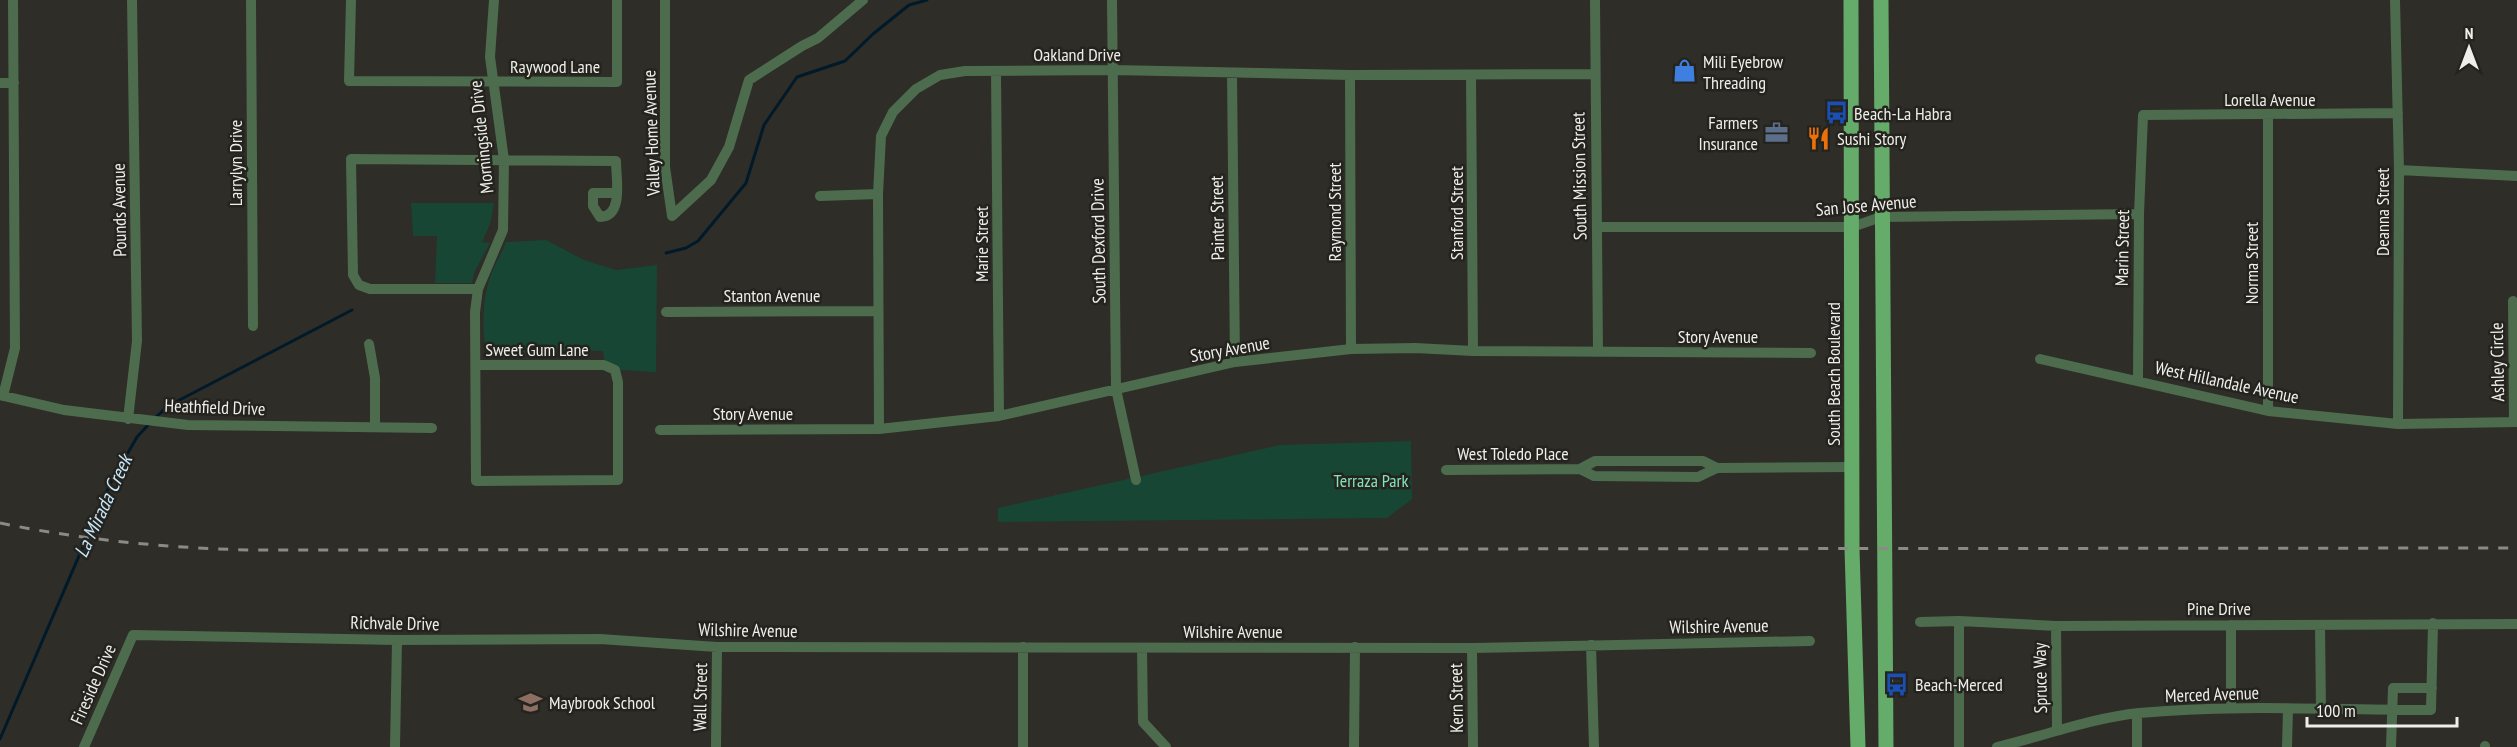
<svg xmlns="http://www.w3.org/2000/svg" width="2517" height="747" font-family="'PT Sans Narrow',sans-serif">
  <rect width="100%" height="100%" fill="#2e2d27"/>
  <path fill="#174634" d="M411,203H494L490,224L482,242L490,243L474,273L472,283H435L437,236H413Z
    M546,240L584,260L616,270L657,265L656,372L621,370L604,359L603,351L551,350L549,355L488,356C480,334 483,293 492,272C496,261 503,252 506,242Z
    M1411,441L1412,499L1387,518L998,522V508L1280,445Z"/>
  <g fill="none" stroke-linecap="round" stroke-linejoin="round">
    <path stroke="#001a2a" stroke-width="3" d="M666,253L686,248L698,241L746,183L764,125L797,77L845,61L873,34L909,5L927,0
      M154,419L168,406L352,310
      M0,739L110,484L137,437L149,424"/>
    <path stroke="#4c6c4d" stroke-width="10" d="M251,0L253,326
      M351,0L349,81L617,82V0
      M665,0V167L672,216L711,180L729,147L749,80L802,46L818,38L863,0
      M1112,0L1116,389L1136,480
      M1595,0L1598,351
      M2395,0L2399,170L2398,424
      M996,72L999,416
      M1232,74L1235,362
      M1350,75L1351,349
      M1471,75L1473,351
      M0,83H14
      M2399,170L2517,176
      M820,196L878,194
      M1597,227H1852L1881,217L2139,214
      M478,289H370L359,285L353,275L351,159L616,161C616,178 624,217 600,217L593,206V193H616
      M2513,301L2514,422
      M666,312L877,311
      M369,344L375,378V427
      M2040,359L2268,411L2398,424L2517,422
      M476,365H604L615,370L618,382V480L476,481L475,312L478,289L503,230L504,160L490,57L494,0
      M2138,380L2139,214L2143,115L2398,113
      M0,395L64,410L188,425L432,428
      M3,396L15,348L13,0
      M2268,411V116
      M128,419L137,341L132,0
      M879,429L878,194L881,136L893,112L916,89L940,75L965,71L1113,70L1350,75L1594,74
      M660,430L879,429L999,416L1235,362L1351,349L1415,348L1473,351L1811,353
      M1580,469L1594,476L1698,477L1717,468L1853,467
      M1446,470L1580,469L1595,461H1703L1717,468
      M1959,621V747
      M1920,622L1959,621L2056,626L2517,624
      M2231,625V708
      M2320,625L2321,710
      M2056,626L2057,730
      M1591,645L1594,747
      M1023,647V747
      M1142,648L1143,722L1166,747
      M1472,648L1473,747
      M2485,746V747
      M84,747L133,635L397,640L600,639L717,647L1472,648L1810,641
      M395,747L397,640
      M716,747L717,647
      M1354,747L1355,647
      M1997,747C2044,736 2091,718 2139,713C2236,704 2334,710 2431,710L2433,623
      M2137,747V714
      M2287,747L2288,709
      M2391,747L2393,688H2432"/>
    <path stroke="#65ab69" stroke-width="15" d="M1851,0L1852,549L1858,747
      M1881,0L1886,747"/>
    <path stroke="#8b8a85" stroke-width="3" stroke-dasharray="10 10" stroke-linecap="butt" d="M0,523C83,540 167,548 251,550L2517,548"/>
  </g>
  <defs>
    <symbol id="shop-bare" viewBox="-9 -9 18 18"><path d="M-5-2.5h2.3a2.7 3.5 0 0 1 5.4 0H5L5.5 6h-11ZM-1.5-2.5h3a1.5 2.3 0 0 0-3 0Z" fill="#3f7fe0" stroke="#24231e" stroke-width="2.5" paint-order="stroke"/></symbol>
    <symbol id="bus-bare" viewBox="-9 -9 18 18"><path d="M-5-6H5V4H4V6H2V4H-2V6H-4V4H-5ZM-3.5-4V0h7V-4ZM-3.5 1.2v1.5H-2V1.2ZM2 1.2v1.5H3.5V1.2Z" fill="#1a4fb4" stroke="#24231e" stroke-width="2.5" paint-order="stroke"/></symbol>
    <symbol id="office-bare" viewBox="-9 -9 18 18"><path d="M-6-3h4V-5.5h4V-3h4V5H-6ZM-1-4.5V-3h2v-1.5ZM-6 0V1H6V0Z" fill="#5c6f8a" stroke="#24231e" stroke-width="2.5" paint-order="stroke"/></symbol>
    <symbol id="restaurant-bare" viewBox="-9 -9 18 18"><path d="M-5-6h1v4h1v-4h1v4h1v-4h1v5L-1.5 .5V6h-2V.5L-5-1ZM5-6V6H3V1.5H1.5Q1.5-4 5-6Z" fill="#e8710a" stroke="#24231e" stroke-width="2.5" paint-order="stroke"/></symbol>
    <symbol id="school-bare" viewBox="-9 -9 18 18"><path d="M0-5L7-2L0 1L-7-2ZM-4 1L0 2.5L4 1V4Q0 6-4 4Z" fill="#8d6e63" stroke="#24231e" stroke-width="2.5" paint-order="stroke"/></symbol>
  </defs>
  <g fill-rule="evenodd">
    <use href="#shop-bare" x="1668" y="54" width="33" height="33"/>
    <use href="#bus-bare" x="1820" y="96" width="33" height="33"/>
    <use href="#office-bare" x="1760" y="116" width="33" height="33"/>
    <use href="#restaurant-bare" x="1802" y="122" width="33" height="33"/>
    <use href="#bus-bare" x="1880" y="668" width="33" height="33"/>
    <use href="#school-bare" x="514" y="686" width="33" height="33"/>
  </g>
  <g text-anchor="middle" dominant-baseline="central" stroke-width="5" stroke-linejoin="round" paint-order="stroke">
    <g font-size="18" fill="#eeeeea" stroke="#24231e">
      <text x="1077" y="54">Oakland Drive</text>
      <text x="555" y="66">Raywood Lane</text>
      <text x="2270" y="99">Lorella Avenue</text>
      <text transform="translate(651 133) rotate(-92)">Valley Home Avenue</text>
      <text transform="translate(481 137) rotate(-96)">Morningside Drive</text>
      <text transform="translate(235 163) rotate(-90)">Larrylyn Drive</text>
      <text transform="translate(1579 176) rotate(-91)">South Mission Street</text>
      <text transform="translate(1866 205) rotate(-5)">San Jose Avenue</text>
      <text transform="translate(119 210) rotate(-91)">Pounds Avenue</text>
      <text transform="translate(1334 212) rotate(-90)">Raymond Street</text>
      <text transform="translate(2382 212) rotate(-90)">Deanna Street</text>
      <text transform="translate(1456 213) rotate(-90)">Stanford Street</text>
      <text transform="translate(1217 218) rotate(-91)">Painter Street</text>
      <text transform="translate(1098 241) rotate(-91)">South Dexford Drive</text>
      <text transform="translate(981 244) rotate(-90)">Marie Street</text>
      <text transform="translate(2122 248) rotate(-89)">Marin Street</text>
      <text transform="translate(2251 263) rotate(-90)">Norma Street</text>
      <text x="772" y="295">Stanton Avenue</text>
      <text x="1718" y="336">Story Avenue</text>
      <text x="537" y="349">Sweet Gum Lane</text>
      <text transform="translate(1230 349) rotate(-10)">Story Avenue</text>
      <text transform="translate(2497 362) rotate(-91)">Ashley Circle</text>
      <text transform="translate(1833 374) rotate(-90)">South Beach Boulevard</text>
      <text transform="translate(2227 382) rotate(12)">West Hillandale Avenue</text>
      <text transform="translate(215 407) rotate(2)">Heathfield Drive</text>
      <text x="753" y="413">Story Avenue</text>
      <text x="1513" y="453">West Toledo Place</text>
      <text x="2219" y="608">Pine Drive</text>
      <text transform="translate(395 623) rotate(1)">Richvale Drive</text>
      <text transform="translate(1719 626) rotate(-1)">Wilshire Avenue</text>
      <text transform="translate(748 630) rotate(1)">Wilshire Avenue</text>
      <text x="1233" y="631">Wilshire Avenue</text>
      <text transform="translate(2040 678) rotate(-91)">Spruce Way</text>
      <text transform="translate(93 684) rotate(-66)">Fireside Drive</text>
      <text transform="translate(2212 694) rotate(-2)">Merced Avenue</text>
      <text transform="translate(700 697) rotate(-89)">Wall Street</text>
      <text transform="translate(1456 698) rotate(-91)">Kern Street</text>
    </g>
    <g font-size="18" fill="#eeeeea" stroke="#24231e" text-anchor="start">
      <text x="1703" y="61">Mili Eyebrow<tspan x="1703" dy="21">Threading</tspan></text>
      <text x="1854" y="113">Beach-La Habra</text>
      <text x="1758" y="122" text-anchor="end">Farmers<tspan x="1758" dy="21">Insurance</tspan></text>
      <text x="1837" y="138">Sushi Story</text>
      <text x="1915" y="684">Beach-Merced</text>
      <text x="549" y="702">Maybrook School</text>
    </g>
    <g font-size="18" fill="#82e2ba" stroke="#24231e">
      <text x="1371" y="480">Terraza Park</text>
    </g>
    <g font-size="20" font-style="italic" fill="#c6e6fa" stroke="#24231e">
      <text transform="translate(103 506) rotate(-65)">La Mirada Creek</text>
    </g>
  </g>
  <g transform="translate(2469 48)" stroke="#24231e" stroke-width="4.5" paint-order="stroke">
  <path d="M0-4.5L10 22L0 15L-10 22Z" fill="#eeeeea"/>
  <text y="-9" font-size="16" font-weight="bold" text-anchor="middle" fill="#eeeeea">N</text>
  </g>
  <path d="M2307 717v9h150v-9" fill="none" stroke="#eeeeea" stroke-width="3"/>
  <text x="2316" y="717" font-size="18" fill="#eeeeea" stroke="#24231e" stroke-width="4.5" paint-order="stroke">100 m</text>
</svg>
